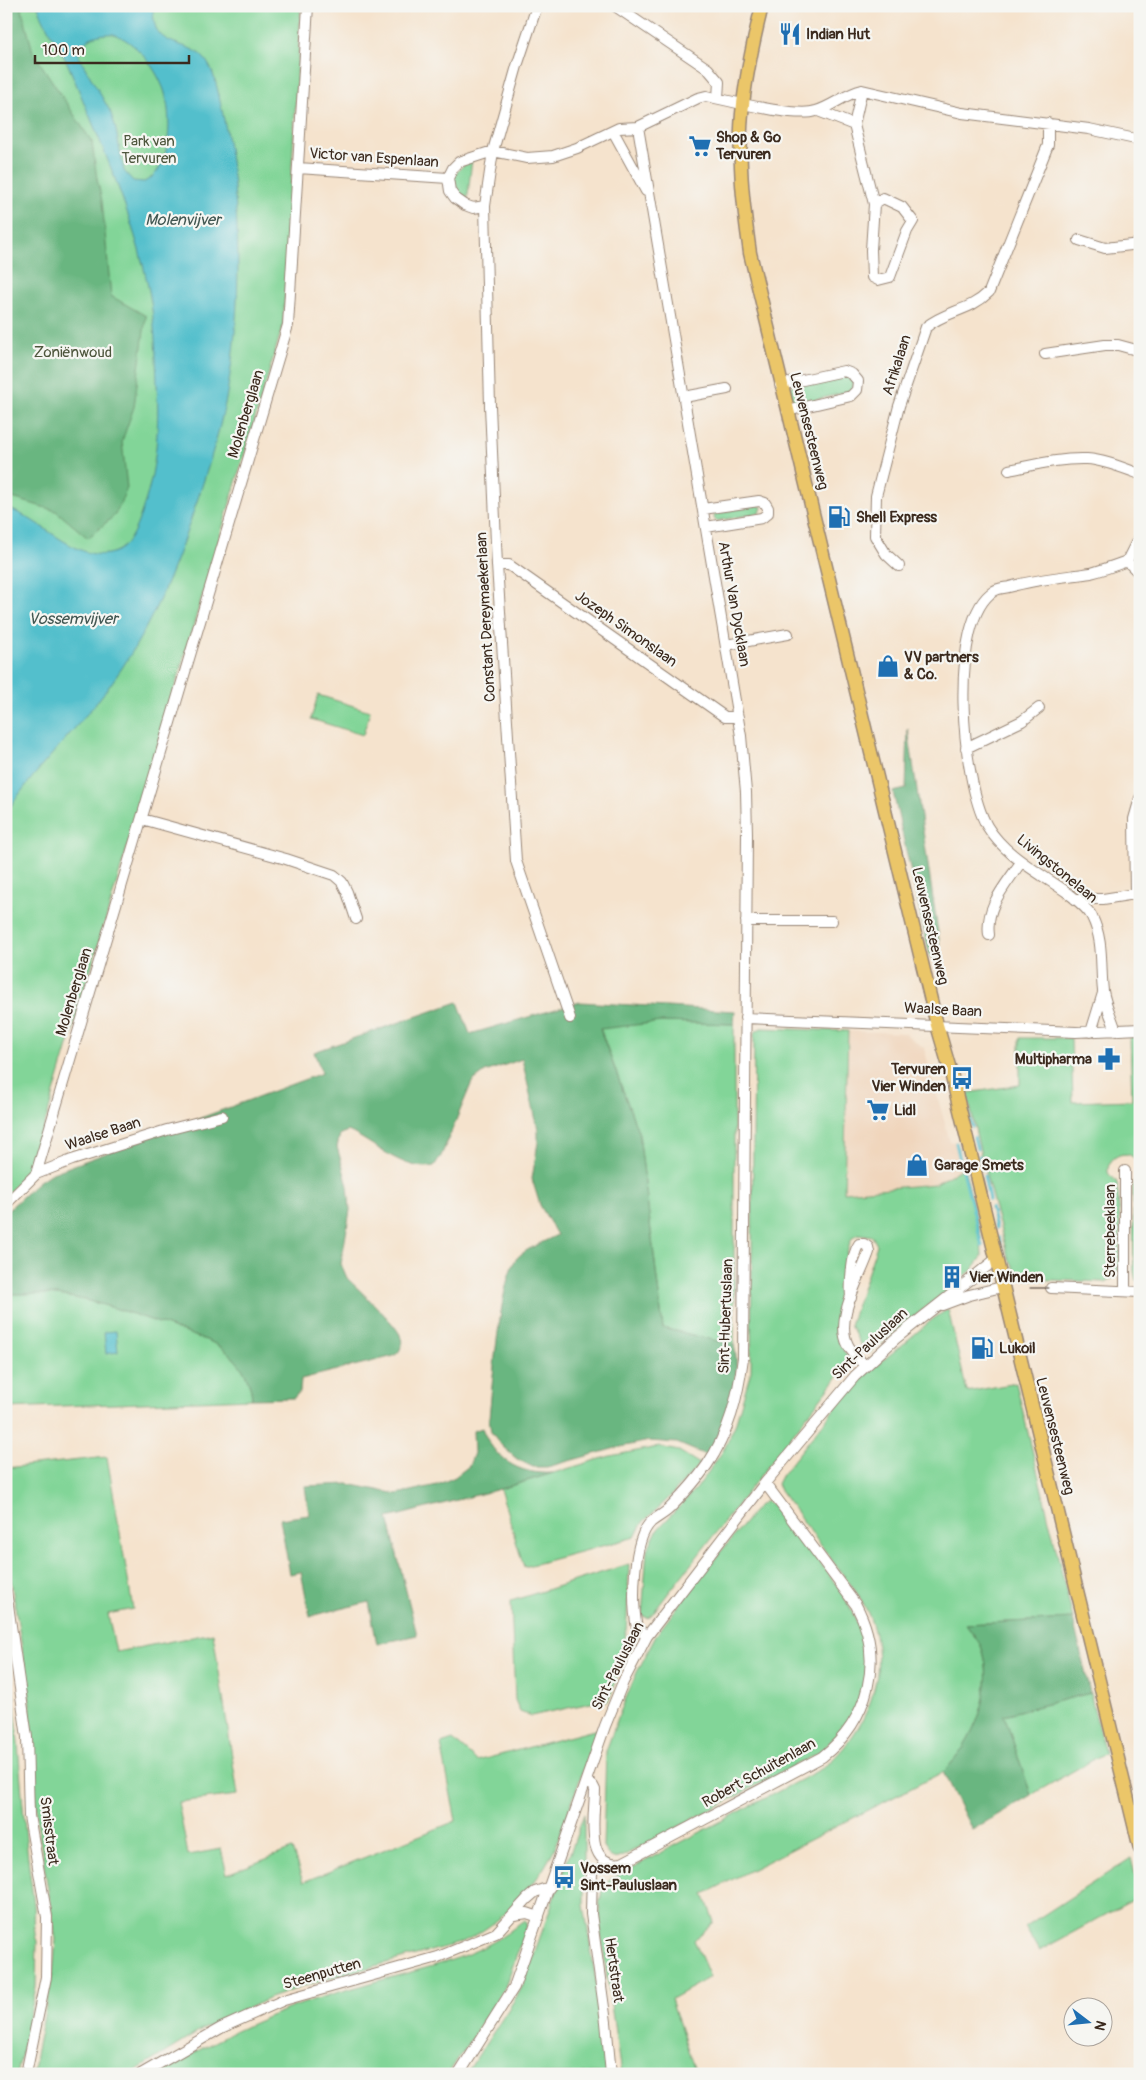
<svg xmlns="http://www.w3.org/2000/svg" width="1146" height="2080" font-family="Pangolin,sans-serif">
  <rect width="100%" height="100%" fill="#f6f6f2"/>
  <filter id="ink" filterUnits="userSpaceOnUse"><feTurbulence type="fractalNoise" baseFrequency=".02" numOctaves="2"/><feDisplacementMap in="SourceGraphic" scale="10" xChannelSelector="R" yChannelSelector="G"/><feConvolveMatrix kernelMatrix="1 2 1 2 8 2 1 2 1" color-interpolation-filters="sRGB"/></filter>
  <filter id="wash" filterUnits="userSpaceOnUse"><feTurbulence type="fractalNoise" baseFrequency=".0096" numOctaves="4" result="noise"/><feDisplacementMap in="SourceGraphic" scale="20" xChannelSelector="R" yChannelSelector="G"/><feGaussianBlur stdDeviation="1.12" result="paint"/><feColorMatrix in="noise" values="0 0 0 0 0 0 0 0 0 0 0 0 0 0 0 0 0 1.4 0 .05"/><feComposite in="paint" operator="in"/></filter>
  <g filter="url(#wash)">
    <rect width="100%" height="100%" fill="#f5e3cd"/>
    <path fill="#f0d5bc" d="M848,1031L904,1033L924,1048L950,1142L958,1141L964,1167L935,1184L844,1192Z"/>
    <path fill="#82d598" stroke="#5e805b" d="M6,6H301L283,325L31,1170L6,1195Z
      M472,159L467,203C443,188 452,172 472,159Z
      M845,375L853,381V387L851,391L791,406L786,387Z
      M758,505L762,507L760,513L716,521L714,518L715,513L718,512Z
      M318,695L370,711L363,735L311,719Z
      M661,1022L734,1024V1345L663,1328L639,1134L600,1028Z
      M761,1028L848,1031L844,1192L935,1184L964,1167L981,1236L982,1257L972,1270L868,1354L860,1344L850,1325L877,1245L872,1236L859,1234L853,1237C845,1248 836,1313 835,1329L837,1339L850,1361L649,1618L642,1616L647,1550L658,1529L697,1488L723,1451L735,1425L751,1371L754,1035L755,1032Z
      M1140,1036V1283L1136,1280L1134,1271L1133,1186C1134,1179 1139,1170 1137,1163C1131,1147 1109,1155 1108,1169C1107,1176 1113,1176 1116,1181C1118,1184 1118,1189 1118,1193C1119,1212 1124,1262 1116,1277L1105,1282L1025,1279L1018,1274L1008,1257L983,1164L967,1093L1020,1085V1038H1071L1073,1102L1132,1100L1130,1037Z
      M6,1294C23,1294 40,1293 57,1295C108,1302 160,1324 209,1341C232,1351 251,1373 252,1399L6,1408Z
      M948,1309L967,1392L1016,1383L1073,1619L966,1624C970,1632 977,1638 981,1646C998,1687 973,1745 943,1772L704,1894L714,1922L694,1940L710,1977L671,1999L696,2074H621L601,1935L599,1906L602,1890L611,1879L823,1768C869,1730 893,1668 867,1611C860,1595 848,1581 837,1567C818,1541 799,1516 780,1490L777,1484L781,1476L839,1403L863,1377L933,1319Z
      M658,1447L679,1451L700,1464L666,1501L643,1522L635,1537L524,1567L500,1489L610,1456Z
      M107,1457L133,1609L108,1614L116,1652L213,1633L238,1795L178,1802L188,1855L221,1849L227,1874L292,1849L303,1882L456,1821L441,1744L453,1740L477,1761L598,1729L557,1843C539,1885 501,1925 460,1943L316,1982L270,1998L205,2028L130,2074H32L53,1973L56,1939L37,1821L29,1690L6,1551V1468Z
      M765,1501L775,1506C836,1585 920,1661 820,1752L619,1858C611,1860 606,1853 603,1847L606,1751L619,1715L637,1672L657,1634L701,1576L759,1505Z
      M629,1564C627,1614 629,1655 608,1701H600L531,1716L520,1712L515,1700L511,1601Z
      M6,1633C20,1723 20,1814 34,1904C35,1914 33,1934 37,1941L36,1987L17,2074H6Z
      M1090,1693L1105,1753L1031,1795L1004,1715Z
      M584,1814V1905L597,1988L607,2074H466L517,1996L523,1985Z
      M1131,1858L1140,1896L1039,1951L1025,1927Z
      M525,1921L527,1923L526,1930L505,1987L448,2074H159C207,2043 259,2018 313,2000C342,1991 371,1983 400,1975C444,1963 486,1953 521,1922Z"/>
    <path fill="#69b680" stroke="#52704f" d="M6,6H21L33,52L92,142L97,179L102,201L111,296L146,316L134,407L122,441L127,488L115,515L88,538L56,511L6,496Z
      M908,729L942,960L930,957L893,792L906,789Z
      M458,1002L470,1034L580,1002L735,1011L734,1024L661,1022L600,1029L639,1134L663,1328L734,1345C743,1382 725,1424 708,1456L677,1443L649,1441L616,1448L547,1467H533L517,1459L503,1447L491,1432L489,1418C492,1389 500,1277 517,1258C525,1249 546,1241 557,1235L540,1205L532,1179L538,1142V1129L522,1059L485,1072L472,1082L441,1156L434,1166C405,1173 372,1141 348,1131L340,1134L337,1147L348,1186L350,1210L341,1264L347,1278C358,1289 396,1324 400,1335C404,1344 401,1351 394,1356L301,1379L300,1391L294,1398L252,1399C251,1373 232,1351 209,1341C160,1324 108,1302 57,1295C40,1293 23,1294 6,1294V1212L38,1182L50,1174L322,1073L314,1052Z
      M482,1428C494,1459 518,1475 553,1473L500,1489L388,1518L417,1635L377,1644L369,1602L310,1616L301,1572L290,1574L280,1519L309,1515L305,1486L348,1484L397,1494L437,1485L455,1477L469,1466L474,1453L473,1431Z
      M1073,1619L1090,1693L1004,1715L1031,1795L972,1830L943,1772C973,1745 998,1686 981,1646C977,1638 971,1631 965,1624Z"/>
    <path fill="#53bfcc" stroke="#477475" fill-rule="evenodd" d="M38,6H152C154,13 153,22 156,28C164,46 189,43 202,56C215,68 218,93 222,110C242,202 243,307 226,399C218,438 205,478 192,516C174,570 153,621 122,668C88,720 40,761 6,813V508C39,517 74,560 108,554C132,550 138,521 145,502C157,465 159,424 157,385C156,354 155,322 149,291C134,216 101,144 72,74C63,50 46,31 38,6ZM113,34C136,41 156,68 164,90C172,114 173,170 144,182L133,181L124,171L115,125L110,111L79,57C78,39 98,33 113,34Z
      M116,1331L118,1352L106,1354L104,1332Z"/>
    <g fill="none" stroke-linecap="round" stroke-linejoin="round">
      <path stroke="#53bfcc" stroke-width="3" d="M966,1105L972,1127
        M974,1137L977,1149
        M956,1143L961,1164
        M979,1156L982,1169
        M963,1170L982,1246
        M984,1176L989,1200
        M991,1208L996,1228
        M999,1238L1002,1252"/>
    </g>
  </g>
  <g filter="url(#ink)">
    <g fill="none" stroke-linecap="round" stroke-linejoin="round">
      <defs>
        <path id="minor" d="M537,6L517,66L493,151L485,206L490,406L497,565L516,861L570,1018
          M615,6L708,69L719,82L718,98
          M862,90L854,125L874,204L871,250L872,277L878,280L890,277L907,231L913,221L902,207L883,198L874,204
          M818,111L854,125
          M638,127L741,736L746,792L747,834L743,1358C738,1397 729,1433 707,1465C696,1481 683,1495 670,1508C664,1514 657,1517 651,1522C632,1540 632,1604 637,1628L647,1636
          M613,131L646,191
          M298,168L448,178
          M485,206L473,208L465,205L455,198L450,191L448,178L453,168L459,162L493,151L527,158L553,156L577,148L619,128L638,127L698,98L706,96C730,101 797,118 816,111C833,106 845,94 862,90L962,113L1089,129L1140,140
          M1079,240L1105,248L1140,244
          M1045,354L1105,345H1118L1140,351
          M780,385L844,371L852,374L858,381L857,390L851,396L787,411
          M684,397L727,389
          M1009,470C1034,465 1060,458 1087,459C1104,460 1123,468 1140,474
          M703,509L759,501L765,503L768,508V513L762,518L706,527
          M1127,561L1140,574
          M497,565H509L725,717H738
          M899,566L886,554L875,536L876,496L899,406L926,327C947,310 969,312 989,292L1048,145V123
          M726,645L788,634
          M966,748L1022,721L1039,708
          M142,819L286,859L334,875L342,882L347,892L356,919
          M1135,894L1134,819L1140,798
          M1075,899H1103L1135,894L1139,895
          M746,921H832
          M989,935C985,906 1006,885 1021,862
          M745,1018L1076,1032L1140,1029
          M1116,1031C1112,1018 1105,1004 1103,991C1100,966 1104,941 1092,917C1088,908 1075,899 1068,893C1040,873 1005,856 987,826C962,783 947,620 994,591C998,588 1005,588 1009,587C1036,579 1064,577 1091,573C1103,570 1116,565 1127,561L1140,535
          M1091,1032L1103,993
          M1125,1171V1291
          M36,1174L288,325L308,6
          M6,1204L36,1174L72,1160L167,1130L222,1116
          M1051,1288L1140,1292
          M851,1298C850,1285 851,1255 859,1244H864L868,1247L869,1252C861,1277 834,1318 848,1345C852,1353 859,1359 865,1366
          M942,1305L969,1295L1002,1287
          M6,1591L27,1737L29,1816L47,1917L46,1977L26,2074
          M586,1781L593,1786L595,1790C595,1813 583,1869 622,1863L822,1757C869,1720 885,1659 856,1605L765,1483
          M592,1871L591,1914L606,2022L611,2074
          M514,1915L527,1913L539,1917
          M141,2074L221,2028L284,2000L438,1957L496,1933L527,1899L535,1892L550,1887
          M459,2074L514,1987L605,1726L623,1682L647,1636L765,1483L855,1376L895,1339L995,1260"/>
        <path id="major" d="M762,6C754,38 747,71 743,104C737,154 743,204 750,253L937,1025L951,1073L1140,1849"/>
      </defs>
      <use href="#minor" stroke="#988676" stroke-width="12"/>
      <use href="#major" stroke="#988676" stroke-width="15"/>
      <use href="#minor" stroke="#fff" stroke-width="10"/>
      <use href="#major" stroke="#ebc669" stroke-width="12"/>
      <path stroke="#3b2a1e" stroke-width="1" d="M1030,1288H1048"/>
    </g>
  </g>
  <defs>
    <symbol id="restaurant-bare" viewBox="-9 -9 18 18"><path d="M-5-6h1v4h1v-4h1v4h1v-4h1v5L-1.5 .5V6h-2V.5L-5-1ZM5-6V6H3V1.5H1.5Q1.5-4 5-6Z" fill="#1f6fb2" stroke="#f6f6f2" stroke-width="2.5" paint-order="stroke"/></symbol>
    <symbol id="supermarket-bare" viewBox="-9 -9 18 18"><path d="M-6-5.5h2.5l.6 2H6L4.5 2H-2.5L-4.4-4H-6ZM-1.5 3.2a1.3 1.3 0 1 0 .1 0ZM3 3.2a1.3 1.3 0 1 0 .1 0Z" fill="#1f6fb2" stroke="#f6f6f2" stroke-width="2.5" paint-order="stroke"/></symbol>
    <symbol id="fuel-bare" viewBox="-9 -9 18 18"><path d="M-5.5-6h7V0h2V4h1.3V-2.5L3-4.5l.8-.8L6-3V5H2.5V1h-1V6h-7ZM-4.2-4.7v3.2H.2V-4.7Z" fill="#1f6fb2" stroke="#f6f6f2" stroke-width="2.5" paint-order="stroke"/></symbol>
    <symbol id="shop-bare" viewBox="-9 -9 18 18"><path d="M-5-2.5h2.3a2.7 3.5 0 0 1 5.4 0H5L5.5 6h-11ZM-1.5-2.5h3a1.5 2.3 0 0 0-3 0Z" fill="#1f6fb2" stroke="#f6f6f2" stroke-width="2.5" paint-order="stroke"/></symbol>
    <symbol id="pharmacy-bare" viewBox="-9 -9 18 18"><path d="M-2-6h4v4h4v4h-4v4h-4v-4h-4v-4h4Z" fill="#1f6fb2" stroke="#f6f6f2" stroke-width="2.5" paint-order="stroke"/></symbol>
    <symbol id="bus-bare" viewBox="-9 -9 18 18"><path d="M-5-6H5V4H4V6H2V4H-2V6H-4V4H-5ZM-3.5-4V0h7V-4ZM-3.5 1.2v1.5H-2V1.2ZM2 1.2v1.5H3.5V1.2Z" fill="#1f6fb2" stroke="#f6f6f2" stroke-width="2.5" paint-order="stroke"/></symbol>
    <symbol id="building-bare" viewBox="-9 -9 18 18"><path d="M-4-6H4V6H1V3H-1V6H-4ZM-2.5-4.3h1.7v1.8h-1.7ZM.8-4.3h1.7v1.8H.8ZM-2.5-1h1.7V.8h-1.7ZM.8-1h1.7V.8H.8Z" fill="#1f6fb2" stroke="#f6f6f2" stroke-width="2.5" paint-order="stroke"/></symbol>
  </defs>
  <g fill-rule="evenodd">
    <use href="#restaurant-bare" x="774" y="18" width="32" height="32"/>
    <use href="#supermarket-bare" x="684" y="130" width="32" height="32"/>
    <use href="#fuel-bare" x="823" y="501" width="32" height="32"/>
    <use href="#shop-bare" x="872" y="650" width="32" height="32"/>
    <use href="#pharmacy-bare" x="1093" y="1043" width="32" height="32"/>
    <use href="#bus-bare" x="946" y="1062" width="32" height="32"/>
    <use href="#supermarket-bare" x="862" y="1094" width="32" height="32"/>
    <use href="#shop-bare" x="901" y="1149" width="32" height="32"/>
    <use href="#building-bare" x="936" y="1261" width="32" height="32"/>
    <use href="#fuel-bare" x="966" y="1332" width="32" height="32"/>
    <use href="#bus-bare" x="548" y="1861" width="32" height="32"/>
  </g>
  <g text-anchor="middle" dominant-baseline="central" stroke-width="4.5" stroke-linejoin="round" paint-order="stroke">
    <g font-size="15" font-weight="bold" fill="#3b2a1e" stroke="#f6f6f2" text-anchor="start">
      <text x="806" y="34">Indian Hut</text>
      <text x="716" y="137">Shop &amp; Go<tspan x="716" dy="17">Tervuren</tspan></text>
      <text x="856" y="517">Shell Express</text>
      <text x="904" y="657">VV partners<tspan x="904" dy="17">&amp; Co.</tspan></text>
      <text x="1092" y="1059" text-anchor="end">Multipharma</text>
      <text x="946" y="1069" text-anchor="end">Tervuren<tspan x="946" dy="17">Vier Winden</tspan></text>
      <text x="894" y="1110">Lidl</text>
      <text x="934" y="1165">Garage Smets</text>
      <text x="969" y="1277">Vier Winden</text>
      <text x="999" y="1348">Lukoil</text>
      <text x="580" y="1868">Vossem<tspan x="580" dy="17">Sint-Pauluslaan</tspan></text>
    </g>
    <g font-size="15" fill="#4d553c" stroke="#f6f6f2">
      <text x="149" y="141">Park van<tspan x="149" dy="17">Tervuren</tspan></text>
      <text x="73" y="352">Zoniënwoud</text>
    </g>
    <g font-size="15" fill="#3b2a1e" stroke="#f6f6f2">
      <text transform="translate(374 158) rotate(4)">Victor van Espenlaan</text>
      <text transform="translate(897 365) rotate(-72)">Afrikalaan</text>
      <text transform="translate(246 414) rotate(-73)">Molenberglaan</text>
      <text transform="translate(809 431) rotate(76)">Leuvensesteenweg</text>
      <text transform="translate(734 604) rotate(80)">Arthur Van Dycklaan</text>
      <text transform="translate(486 617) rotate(-93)">Constant Dereymaekerlaan</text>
      <text transform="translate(626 629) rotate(35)">Jozeph Simonslaan</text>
      <text transform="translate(1057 869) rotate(39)">Livingstonelaan</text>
      <text transform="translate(930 926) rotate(77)">Leuvensesteenweg</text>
      <text transform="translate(74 992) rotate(-73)">Molenberglaan</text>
      <text transform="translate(943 1010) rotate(3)">Waalse Baan</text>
      <text transform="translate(103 1134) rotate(-18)">Waalse Baan</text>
      <text transform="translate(1110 1231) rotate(-90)">Sterrebeeklaan</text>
      <text transform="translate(726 1316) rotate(-88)">Sint-Hubertuslaan</text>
      <text transform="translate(870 1344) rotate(-43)">Sint-Pauluslaan</text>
      <text transform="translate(1055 1436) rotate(76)">Leuvensesteenweg</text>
      <text transform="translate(618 1666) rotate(-63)">Sint-Pauluslaan</text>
      <text transform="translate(759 1773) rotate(-29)">Robert Schuitenlaan</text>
      <text transform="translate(49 1831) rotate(83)">Smisstraat</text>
      <text transform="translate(614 1970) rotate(82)">Hertstraat</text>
      <text transform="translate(322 1974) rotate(-16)">Steenputten</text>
    </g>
    <g font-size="16" font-style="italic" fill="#425752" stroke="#f6f6f2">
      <text x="183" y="220">Molenvijver</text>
      <text x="73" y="619">Vossemvijver</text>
    </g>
  </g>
  <rect width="1146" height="2080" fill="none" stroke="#f6f6f2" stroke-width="25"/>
  <g transform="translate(1088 2022) rotate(106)"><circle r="24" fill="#f6f6f2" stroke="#aba49d"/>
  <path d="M0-4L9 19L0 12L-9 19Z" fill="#1f6fb2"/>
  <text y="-8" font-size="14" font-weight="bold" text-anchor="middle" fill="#3b2a1e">N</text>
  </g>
  <path d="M35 55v8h154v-8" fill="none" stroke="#3b2a1e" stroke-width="2.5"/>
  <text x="42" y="55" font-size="15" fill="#3b2a1e" stroke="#f6f6f2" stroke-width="4" paint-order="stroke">100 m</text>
</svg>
